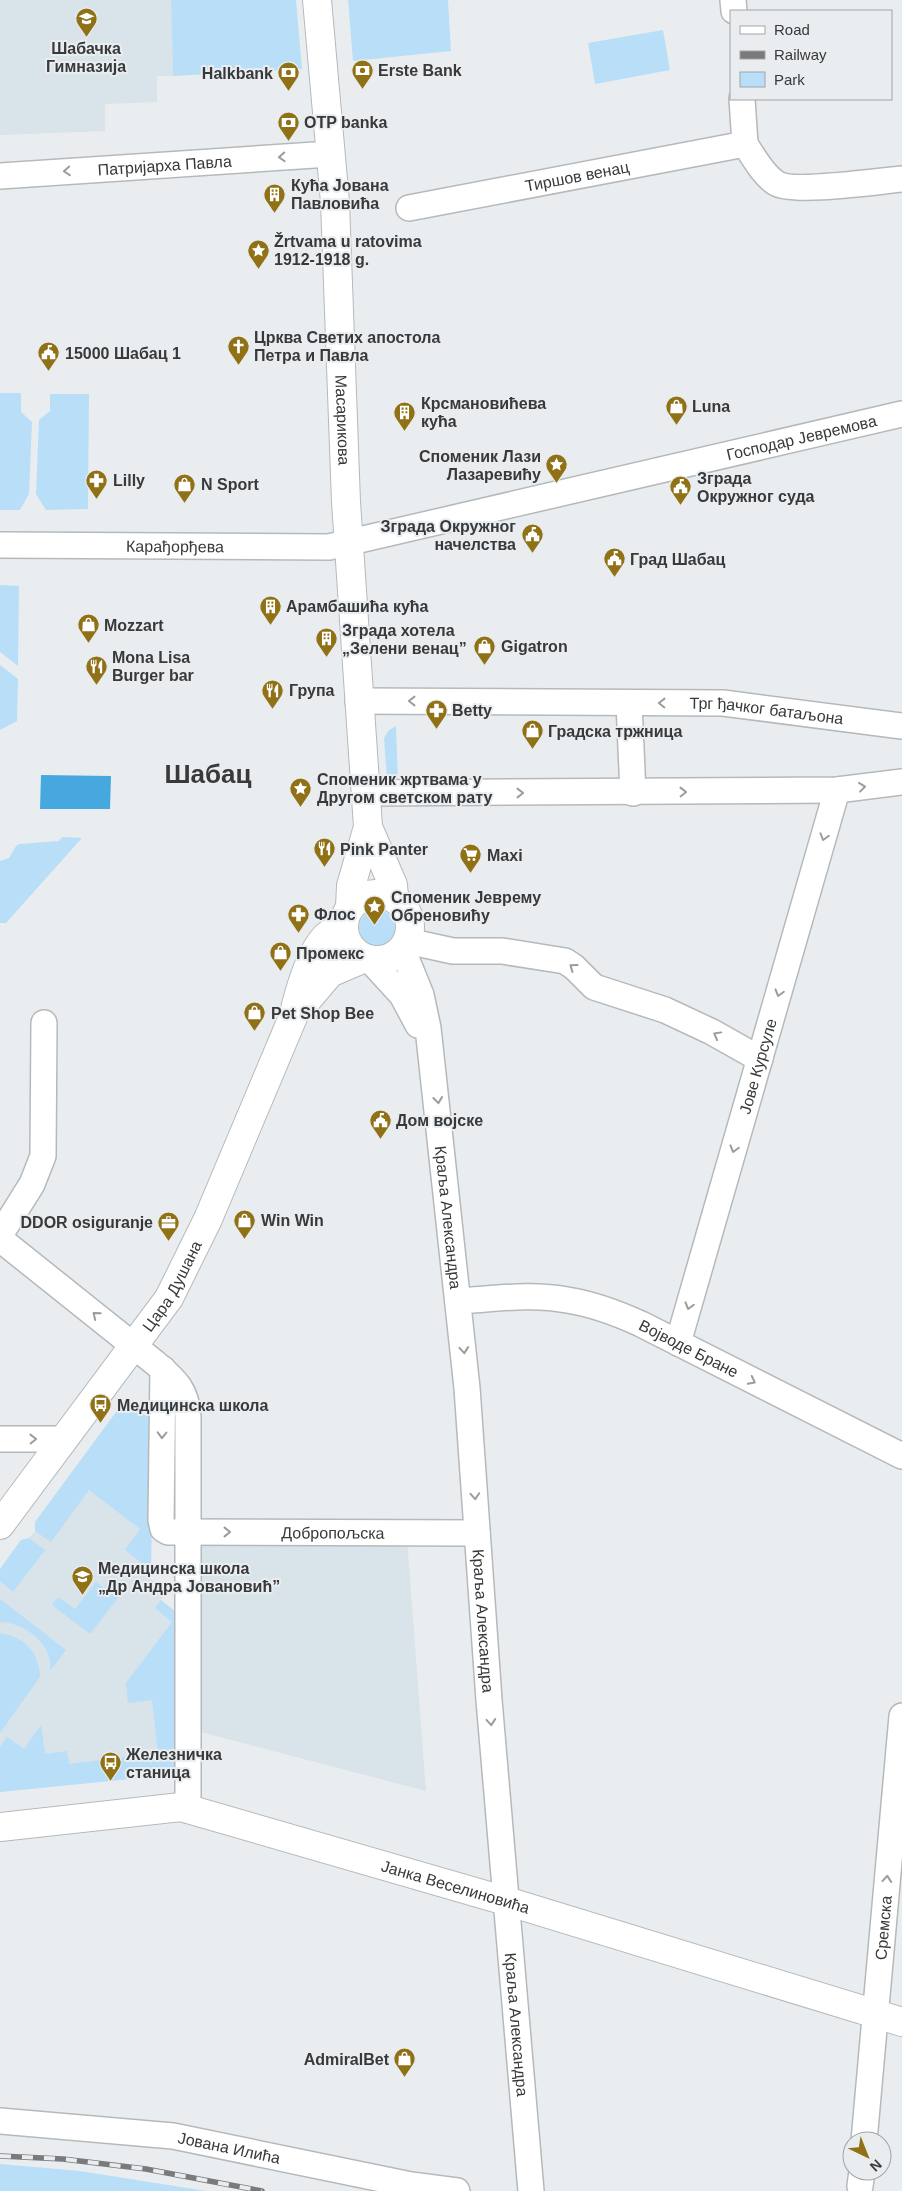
<svg xmlns="http://www.w3.org/2000/svg" width="902" height="2191" font-family="Helvetica,sans-serif">
  <rect width="100%" height="100%" fill="#eaedf0"/>
  <path fill="#d8e3ea" d="M0,0H171L173,76H157V102L105,104V131L0,135Z
    M122,1404L153,1419L151,1579L167,1592L161,1600L177,1613L179,1774L0,1792V1569L21,1540L29,1538L35,1531V1522Z
    M185,1536L407,1539L426,1791L193,1730Z"/>
  <path fill="#b9def8" d="M171,0H296L302,69L173,76Z
    M348,0H448L451,51L353,61Z
    M663,30L670,70L595,84L588,43Z
    M0,393H21V412L32,422L29,494L20,510H0Z
    M50,394H89L88,509L46,510L36,494L39,420L50,411Z
    M0,585L19,586L18,666L0,652Z
    M0,665L18,679L17,721L0,730Z
    M396,726L398,783L389,782L387,780L384,738L389,730Z
    M62,837L82,838L6,923H0V861L9,858L16,846L19,844L59,841Z
    M359 928a18 18 0 1 1 36 0a18 18 0 1 1-36 0Z
    M122,1404L153,1419L151,1570L125,1550L140,1529L89,1490L51,1542L35,1531V1522Z
    M29,1538L45,1550L13,1592L0,1581V1569L21,1540Z
    M96,1582L104,1588L107,1583L121,1594L90,1634L52,1605L58,1597L75,1609Z
    M0,1599L66,1650L50,1671C54,1644 24,1622 0,1622Z
    M161,1600L177,1613L179,1774L0,1792V1747L7,1737L24,1749L41,1725L45,1754L67,1751L69,1764L158,1753L152,1700L128,1703L126,1683L172,1622L155,1608Z
    M0,1633C25,1637 39,1652 40,1677L0,1733Z
    M0,2164L80,2171L206,2191H0Z"/>
  <path fill="#47a8e0" d="M41,775L111,776L110,809H40Z"/>
  <g fill="none" stroke-linecap="round" stroke-linejoin="round">
    <defs>
      <g id="minor">
        <path d="M733,0L734,11"/>
        <path d="M745,144C753,156 763,175 776,183C792,194 879,181 902,179"/>
        <path id="s1" d="M0,176L330,154"/>
        <path id="s2" d="M409,208L745,144L742,99"/>
        <path id="s3" d="M0,545L329,547L902,414"/>
        <path id="s4" d="M358,701L723,703L902,726"/>
        <path d="M629,703L633,793"/>
        <path d="M366,793L837,790L902,782"/>
        <path d="M407,941L453,951H502L565,961L574,967L594,987L665,1010L712,1032L760,1059"/>
        <path id="s5" d="M402,948L421,995L428,1028L467,1388L489,1700L531,2191"/>
        <path d="M369,959L402,995L418,1025"/>
        <path d="M0,1235L32,1184L43,1156L44,1023"/>
        <path d="M0,1239L154,1362C174,1379 187,1389 188,1417V1810"/>
        <path id="s6" d="M459,1301C494,1299 532,1293 567,1300C593,1304 617,1313 641,1324L902,1456"/>
        <path id="s7" d="M678,1343L837,790"/>
        <path id="s8" d="M163,1369L161,1520L163,1529L168,1532H176L477,1533"/>
        <path d="M0,1439H65"/>
        <path id="s9" d="M0,2121L173,2136L411,2185L457,2191"/>
        <path id="s10" d="M864,2141L902,1716"/>
        <path d="M860,2186L862,2171"/>
      </g>
      <g id="major">
        <path id="s11" d="M317,0L335,202L346,502L368,827L351,886L350,907"/>
        <path d="M368,827L393,885L394,898"/>
        <circle cx="377" cy="927" r="33"/>
        <path d="M302,1006L330,973L365,958"/>
        <path id="s12" d="M0,1525L169,1298L208,1219L293,1017C298,996 311,946 329,934C333,931 339,930 344,928"/>
        <path id="s13" d="M0,1827L181,1807L506,1901L902,2022"/>
      </g>
    </defs>
    <use href="#minor" stroke="#b6b9bb" stroke-width="28"/>
    <use href="#major" stroke="#b6b9bb" stroke-width="30"/>
    <use href="#minor" stroke="#fff" stroke-width="25"/>
    <use href="#major" stroke="#fff" stroke-width="28"/>
    <defs>
      <path id="rail" d="M0,2156L63,2159L146,2169L262,2191"/>
    </defs>
    <use href="#rail" stroke="#787a7c" stroke-width="5.5"/>
    <use href="#rail" stroke="#eaedf0" stroke-width="4" stroke-dasharray="11" stroke-linecap="butt"/>
  </g>
  <defs><path id="oneway-chevron" d="M-2-3.5L2.5 0L-2 3.5" fill="none" stroke-width="1.6" stroke-linecap="round" stroke-linejoin="round" transform="scale(1.25)"/></defs>
  <g stroke="#9b9c9c">
    <use href="#oneway-chevron" transform="translate(282 157) rotate(177)"/>
    <use href="#oneway-chevron" transform="translate(67 171) rotate(176)"/>
    <use href="#oneway-chevron" transform="translate(412 701) rotate(-180)"/>
    <use href="#oneway-chevron" transform="translate(662 703) rotate(-179)"/>
    <use href="#oneway-chevron" transform="translate(862 787) rotate(-7)"/>
    <use href="#oneway-chevron" transform="translate(683 792) rotate(-1)"/>
    <use href="#oneway-chevron" transform="translate(520 793)"/>
    <use href="#oneway-chevron" transform="translate(824 837) rotate(106)"/>
    <use href="#oneway-chevron" transform="translate(573 967) rotate(-144)"/>
    <use href="#oneway-chevron" transform="translate(779 993) rotate(106)"/>
    <use href="#oneway-chevron" transform="translate(717 1035) rotate(-151)"/>
    <use href="#oneway-chevron" transform="translate(438 1100) rotate(84)"/>
    <use href="#oneway-chevron" transform="translate(734 1149) rotate(106)"/>
    <use href="#oneway-chevron" transform="translate(689 1306) rotate(106)"/>
    <use href="#oneway-chevron" transform="translate(96 1315) rotate(-141)"/>
    <use href="#oneway-chevron" transform="translate(464 1350) rotate(85)"/>
    <use href="#oneway-chevron" transform="translate(752 1381) rotate(27)"/>
    <use href="#oneway-chevron" transform="translate(162 1435) rotate(91)"/>
    <use href="#oneway-chevron" transform="translate(33 1439) rotate(-1)"/>
    <use href="#oneway-chevron" transform="translate(475 1496) rotate(86)"/>
    <use href="#oneway-chevron" transform="translate(227 1532)"/>
    <use href="#oneway-chevron" transform="translate(491 1722) rotate(85)"/>
    <use href="#oneway-chevron" transform="translate(887 1879) rotate(-85)"/>
  </g>
  <defs>
    <symbol id="school-pin" viewBox="-11 -11 22 30"><path d="M0 17L-7.5 6A9.5 9.5 0 1 1 7.5 6Z" fill="#907116" stroke="#eaedf0"/><path d="M0-5L7-2L0 1L-7-2ZM-4 1L0 2.5L4 1V4Q0 6-4 4Z" fill="#fff"/></symbol>
    <symbol id="bank-pin" viewBox="-11 -11 22 30"><path d="M0 17L-7.5 6A9.5 9.5 0 1 1 7.5 6Z" fill="#907116" stroke="#eaedf0"/><path d="M-6-4H6V4H-6ZM0-2.3a2.3 2.3 0 1 0 0 4.6a2.3 2.3 0 1 0 0-4.6Z" fill="#fff"/></symbol>
    <symbol id="building-pin" viewBox="-11 -11 22 30"><path d="M0 17L-7.5 6A9.5 9.5 0 1 1 7.5 6Z" fill="#907116" stroke="#eaedf0"/><path d="M-4-6H4V6H1V3H-1V6H-4ZM-2.5-4.3h1.7v1.8h-1.7ZM.8-4.3h1.7v1.8H.8ZM-2.5-1h1.7V.8h-1.7ZM.8-1h1.7V.8H.8Z" fill="#fff"/></symbol>
    <symbol id="sight-pin" viewBox="-11 -11 22 30"><path d="M0 17L-7.5 6A9.5 9.5 0 1 1 7.5 6Z" fill="#907116" stroke="#eaedf0"/><path d="M0-6L1.8-2.2L6-1.7L2.9 1.2L3.7 5.4L0 3.3L-3.7 5.4L-2.9 1.2L-6-1.7L-1.8-2.2Z" fill="#fff"/></symbol>
    <symbol id="church-pin" viewBox="-11 -11 22 30"><path d="M0 17L-7.5 6A9.5 9.5 0 1 1 7.5 6Z" fill="#907116" stroke="#eaedf0"/><path d="M-1.2-6h2.4v3.5h3.3v2.4h-3.3V6h-2.4V-.1h-3.3v-2.4h3.3Z" fill="#fff"/></symbol>
    <symbol id="civic-pin" viewBox="-11 -11 22 30"><path d="M0 17L-7.5 6A9.5 9.5 0 1 1 7.5 6Z" fill="#907116" stroke="#eaedf0"/><path d="M-.6-6.5H3V-4.5H.6V-3L4-1V1h2V6H-6V1h2V-1L-.6-3ZM-1.2 2.5V6h2.4V2.5Z" fill="#fff"/></symbol>
    <symbol id="shop-pin" viewBox="-11 -11 22 30"><path d="M0 17L-7.5 6A9.5 9.5 0 1 1 7.5 6Z" fill="#907116" stroke="#eaedf0"/><path d="M-5-2.5h2.3a2.7 3.5 0 0 1 5.4 0H5L5.5 6h-11ZM-1.5-2.5h3a1.5 2.3 0 0 0-3 0Z" fill="#fff"/></symbol>
    <symbol id="pharmacy-pin" viewBox="-11 -11 22 30"><path d="M0 17L-7.5 6A9.5 9.5 0 1 1 7.5 6Z" fill="#907116" stroke="#eaedf0"/><path d="M-2-6h4v4h4v4h-4v4h-4v-4h-4v-4h4Z" fill="#fff"/></symbol>
    <symbol id="restaurant-pin" viewBox="-11 -11 22 30"><path d="M0 17L-7.5 6A9.5 9.5 0 1 1 7.5 6Z" fill="#907116" stroke="#eaedf0"/><path d="M-5-6h1v4h1v-4h1v4h1v-4h1v5L-1.5 .5V6h-2V.5L-5-1ZM5-6V6H3V1.5H1.5Q1.5-4 5-6Z" fill="#fff"/></symbol>
    <symbol id="supermarket-pin" viewBox="-11 -11 22 30"><path d="M0 17L-7.5 6A9.5 9.5 0 1 1 7.5 6Z" fill="#907116" stroke="#eaedf0"/><path d="M-6-5.5h2.5l.6 2H6L4.5 2H-2.5L-4.4-4H-6ZM-1.5 3.2a1.3 1.3 0 1 0 .1 0ZM3 3.2a1.3 1.3 0 1 0 .1 0Z" fill="#fff"/></symbol>
    <symbol id="office-pin" viewBox="-11 -11 22 30"><path d="M0 17L-7.5 6A9.5 9.5 0 1 1 7.5 6Z" fill="#907116" stroke="#eaedf0"/><path d="M-6-3h4V-5.5h4V-3h4V5H-6ZM-1-4.5V-3h2v-1.5ZM-6 0V1H6V0Z" fill="#fff"/></symbol>
    <symbol id="bus-pin" viewBox="-11 -11 22 30"><path d="M0 17L-7.5 6A9.5 9.5 0 1 1 7.5 6Z" fill="#907116" stroke="#eaedf0"/><path d="M-5-6H5V4H4V6H2V4H-2V6H-4V4H-5ZM-3.5-4V0h7V-4ZM-3.5 1.2v1.5H-2V1.2ZM2 1.2v1.5H3.5V1.2Z" fill="#fff"/></symbol>
  </defs>
  <g fill-rule="evenodd">
    <use href="#school-pin" x="74" y="6" width="25" height="34"/>
    <use href="#bank-pin" x="350" y="58" width="25" height="34"/>
    <use href="#bank-pin" x="276" y="60" width="25" height="34"/>
    <use href="#bank-pin" x="276" y="110" width="25" height="34"/>
    <use href="#building-pin" x="262" y="182" width="25" height="34"/>
    <use href="#sight-pin" x="246" y="238" width="25" height="34"/>
    <use href="#church-pin" x="226" y="334" width="25" height="34"/>
    <use href="#civic-pin" x="36" y="340" width="25" height="34"/>
    <use href="#shop-pin" x="664" y="394" width="25" height="34"/>
    <use href="#building-pin" x="392" y="400" width="25" height="34"/>
    <use href="#sight-pin" x="544" y="452" width="25" height="34"/>
    <use href="#pharmacy-pin" x="84" y="468" width="25" height="34"/>
    <use href="#shop-pin" x="172" y="472" width="25" height="34"/>
    <use href="#civic-pin" x="668" y="474" width="25" height="34"/>
    <use href="#civic-pin" x="520" y="522" width="25" height="34"/>
    <use href="#civic-pin" x="602" y="546" width="25" height="34"/>
    <use href="#building-pin" x="258" y="594" width="25" height="34"/>
    <use href="#shop-pin" x="76" y="612" width="25" height="34"/>
    <use href="#building-pin" x="314" y="626" width="25" height="34"/>
    <use href="#shop-pin" x="472" y="634" width="25" height="34"/>
    <use href="#restaurant-pin" x="84" y="654" width="25" height="34"/>
    <use href="#restaurant-pin" x="260" y="678" width="25" height="34"/>
    <use href="#pharmacy-pin" x="424" y="698" width="25" height="34"/>
    <use href="#shop-pin" x="520" y="718" width="25" height="34"/>
    <use href="#sight-pin" x="288" y="776" width="25" height="34"/>
    <use href="#restaurant-pin" x="312" y="836" width="25" height="34"/>
    <use href="#supermarket-pin" x="458" y="842" width="25" height="34"/>
    <use href="#sight-pin" x="362" y="894" width="25" height="34"/>
    <use href="#pharmacy-pin" x="286" y="902" width="25" height="34"/>
    <use href="#shop-pin" x="268" y="940" width="25" height="34"/>
    <use href="#shop-pin" x="242" y="1000" width="25" height="34"/>
    <use href="#civic-pin" x="368" y="1108" width="25" height="34"/>
    <use href="#shop-pin" x="232" y="1208" width="25" height="34"/>
    <use href="#office-pin" x="156" y="1210" width="25" height="34"/>
    <use href="#bus-pin" x="88" y="1392" width="25" height="34"/>
    <use href="#school-pin" x="70" y="1564" width="25" height="34"/>
    <use href="#bus-pin" x="98" y="1750" width="25" height="34"/>
    <use href="#shop-pin" x="392" y="2046" width="25" height="34"/>
  </g>
  <g text-anchor="middle" dominant-baseline="central" stroke-width="4" stroke-linejoin="round" paint-order="stroke">
    <g font-size="16" font-weight="bold" fill="#37393a" stroke="#eaedf0" text-anchor="start">
      <text x="86" y="48" text-anchor="middle">Шабачка<tspan x="86" dy="18">Гимназија</tspan></text>
      <text x="378" y="70">Erste Bank</text>
      <text x="273" y="73" text-anchor="end">Halkbank</text>
      <text x="304" y="122">OTP banka</text>
      <text x="291" y="185">Кућа Јована<tspan x="291" dy="18">Павловића</tspan></text>
      <text x="274" y="241">Žrtvama u ratovima<tspan x="274" dy="18">1912-1918 g.</tspan></text>
      <text x="254" y="337">Црква Светих апостола<tspan x="254" dy="18">Петра и Павла</tspan></text>
      <text x="65" y="353">15000 Шабац 1</text>
      <text x="421" y="403">Крсмановићева<tspan x="421" dy="18">кућа</tspan></text>
      <text x="692" y="406">Luna</text>
      <text x="541" y="456" text-anchor="end">Споменик Лази<tspan x="541" dy="18">Лазаревићу</tspan></text>
      <text x="697" y="478">Зграда<tspan x="697" dy="18">Окружног суда</tspan></text>
      <text x="113" y="480">Lilly</text>
      <text x="201" y="484">N Sport</text>
      <text x="516" y="526" text-anchor="end">Зграда Окружног<tspan x="516" dy="18">начелства</tspan></text>
      <text x="630" y="559">Град Шабац</text>
      <text x="286" y="606">Арамбашића кућа</text>
      <text x="104" y="625">Mozzart</text>
      <text x="342" y="630">Зграда хотела<tspan x="342" dy="18">„Зелени венац”</tspan></text>
      <text x="501" y="646">Gigatron</text>
      <text x="112" y="657">Mona Lisa<tspan x="112" dy="18">Burger bar</tspan></text>
      <text x="289" y="690">Група</text>
      <text x="452" y="710">Betty</text>
      <text x="548" y="731">Градска тржница</text>
      <text x="317" y="779">Споменик жртвама у<tspan x="317" dy="18">Другом светском рату</tspan></text>
      <text x="340" y="849">Pink Panter</text>
      <text x="487" y="855">Maxi</text>
      <text x="391" y="897">Споменик Јеврему<tspan x="391" dy="18">Обреновићу</tspan></text>
      <text x="314" y="914">Флос</text>
      <text x="296" y="953">Промекс</text>
      <text x="271" y="1013">Pet Shop Bee</text>
      <text x="396" y="1120">Дом војске</text>
      <text x="261" y="1220">Win Win</text>
      <text x="153" y="1222" text-anchor="end">DDOR osiguranje</text>
      <text x="117" y="1405">Медицинска школа</text>
      <text x="98" y="1568">Медицинска школа<tspan x="98" dy="18">„Др Андра Јовановић”</tspan></text>
      <text x="126" y="1754">Железничка<tspan x="126" dy="18">станица</tspan></text>
      <text x="389" y="2059" text-anchor="end">AdmiralBet</text>
    </g>
    <g font-size="16" fill="#37393a" stroke="#eaedf0">
      <text stroke="none"><textPath href="#s1" startOffset="165">Патријарха Павла</textPath></text>
      <text stroke="none"><textPath href="#s2" startOffset="171">Тиршов венац</textPath></text>
      <text stroke="none"><textPath href="#s11" startOffset="421">Масарикова</textPath></text>
      <text stroke="none"><textPath href="#s3" startOffset="814">Господар Јевремова</textPath></text>
      <text stroke="none"><textPath href="#s3" startOffset="175">Карађорђева</textPath></text>
      <text stroke="none"><textPath href="#s4" startOffset="409">Трг ђачког батаљона</textPath></text>
      <text stroke="none"><textPath href="#s7" startOffset="288">Јове Курсуле</textPath></text>
      <text stroke="none"><textPath href="#s5" startOffset="275">Краља Александра</textPath></text>
      <text stroke="none"><textPath href="#s12" startOffset="295">Цара Душана</textPath></text>
      <text stroke="none"><textPath href="#s6" startOffset="240">Војводе Бране</textPath></text>
      <text stroke="none"><textPath href="#s8" startOffset="331">Добропољска</textPath></text>
      <text stroke="none"><textPath href="#s5" startOffset="680">Краља Александра</textPath></text>
      <text stroke="none"><textPath href="#s13" startOffset="468">Јанка Веселиновића</textPath></text>
      <text stroke="none"><textPath href="#s10" startOffset="214">Сремска</textPath></text>
      <text stroke="none"><textPath href="#s5" startOffset="1085">Краља Александра</textPath></text>
      <text stroke="none"><textPath href="#s9" startOffset="231">Јована Илића</textPath></text>
    </g>
    <g font-size="26" font-weight="bold" fill="#37393a" stroke="#eaedf0">
      <text x="208" y="774">Шабац</text>
    </g>
  </g>
  <rect x="730" y="10" width="162" height="90" fill="#eaedf0" stroke="#a2a5a7"/>
  <rect x="740" y="26" width="25" height="8" fill="#ffffff" stroke="#a2a5a7"/>
  <text x="774" y="35" font-size="15" fill="#37393a">Road</text>
  <rect x="740" y="51" width="25" height="8" fill="#787a7c" stroke="#a2a5a7"/>
  <text x="774" y="60" font-size="15" fill="#37393a">Railway</text>
  <rect x="740" y="72" width="25" height="15" fill="#b9def8" stroke="#a2a5a7"/>
  <text x="774" y="85" font-size="15" fill="#37393a">Park</text>
  <g transform="translate(867 2156) rotate(137)"><circle r="24" fill="#eaedf0" stroke="#a2a5a7"/>
  <path d="M0-4L9 19L0 12L-9 19Z" fill="#907116"/>
  <text y="-8" font-size="14" font-weight="bold" text-anchor="middle" fill="#37393a">N</text>
  </g>
</svg>
